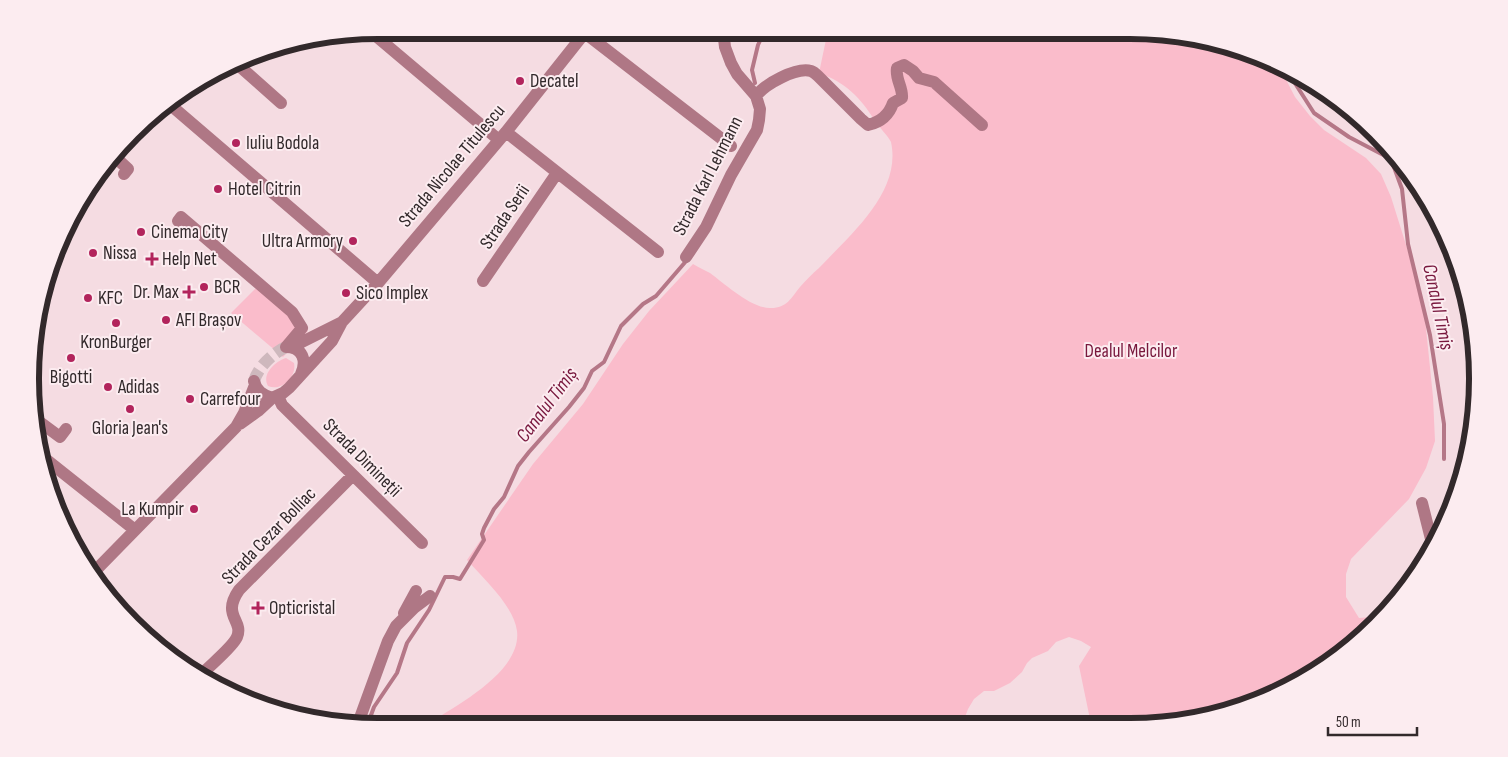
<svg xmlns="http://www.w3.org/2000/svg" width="1508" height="757" font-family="'Sofia Sans Condensed',sans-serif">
  <rect width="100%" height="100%" fill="#f5dce2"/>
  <path fill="#fabccb" d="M828,30L1152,31L1219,42L1278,64L1295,97L1310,116L1324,130L1366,158L1381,174L1391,197L1423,299L1433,397L1435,441L1426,468L1409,499L1351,559L1346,574V597L1359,618L1383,616L1323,668L1242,708L1175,724H1091L1079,666L1091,647L1081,641L1069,637L1056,642L1048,651L1032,658L1027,663L1022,672L1010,683L994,691H984L974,699L968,709L962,725L417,726L426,725C455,706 522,672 517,631C514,606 483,578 467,560L533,464L583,404L623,344L649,311L693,264C698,267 704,270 710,273C725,284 752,309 771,308C787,308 791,298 800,287C806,280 812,274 819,268C850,235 902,192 891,142C889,137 879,127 875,121C861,98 845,82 819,73Z
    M257,287L308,331L283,357L231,313Z
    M286,358L294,363C297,377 281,392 268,386C261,374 276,361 286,358Z"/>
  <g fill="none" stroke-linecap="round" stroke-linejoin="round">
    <path stroke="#b57787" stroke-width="4" d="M1284,66L1314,113L1349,137L1391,159L1402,189L1408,244L1430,335L1444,424V459
      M755,83L752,70L758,45L765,30
      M367,726L374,707L397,673L407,643L429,610L445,577H453L460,579L484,540L482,534L484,528L494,509L504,497L518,466L529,452L569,407L584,388L592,371L604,362L621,326L643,304L656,296L687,260"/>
    <path stroke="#ceb8bd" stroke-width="12" stroke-dasharray="12 6" stroke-linecap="butt" d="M254,381C258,367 273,353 286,347"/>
    <path stroke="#af7785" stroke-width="12" d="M581,30L731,146
      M370,31L499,140
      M237,64L281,103
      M756,96C765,84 796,67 811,71C814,72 816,74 818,76L861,119L868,125C881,122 889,115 893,103L902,98C903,87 895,79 897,68L904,65L913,71L919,78L934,82L982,125
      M167,102L378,283
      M506,132L658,252
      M115,157L128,169L124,174
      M178,221L181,217L292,312L302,328L286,347
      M686,257L706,227L731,175L757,130L759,120L760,109L756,96L737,74L731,63L725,47L723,30
      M483,281L557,173
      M286,347C303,347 307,361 301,374
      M292,347L342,322
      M254,381C256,391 263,395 272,398L283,393L289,388L332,341L342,322L378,283L506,132L587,30
      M278,396L282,405L422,543
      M33,417L60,437L66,429
      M240,424L258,411L272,398
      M43,457L135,530
      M1422,503L1433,547
      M94,572L236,427L244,413L255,385
      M404,613L416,591
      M201,675C209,666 233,647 237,637C244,620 221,616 239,590L353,475
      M357,726L388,641L396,626L414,608L430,596"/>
    <path stroke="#770f3a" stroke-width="12" d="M1468,302L1477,382"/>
  </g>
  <g fill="#b2245c" stroke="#fcecf0" stroke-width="2">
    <circle cx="520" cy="81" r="5"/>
    <circle cx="236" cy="143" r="5"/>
    <circle cx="218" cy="189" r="5"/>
    <circle cx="141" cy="232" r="5"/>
    <circle cx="353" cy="241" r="5"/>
    <circle cx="93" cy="253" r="5"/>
    <path d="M149.5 251.5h5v5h5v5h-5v5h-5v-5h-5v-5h5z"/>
    <circle cx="204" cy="287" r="5"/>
    <path d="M186.5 284.5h5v5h5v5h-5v5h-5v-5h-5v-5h5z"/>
    <circle cx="346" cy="293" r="5"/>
    <circle cx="88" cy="298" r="5"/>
    <circle cx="166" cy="320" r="5"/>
    <circle cx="116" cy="323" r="5"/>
    <circle cx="71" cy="358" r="5"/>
    <circle cx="108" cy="387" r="5"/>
    <circle cx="190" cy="399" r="5"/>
    <circle cx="130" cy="409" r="5"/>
    <circle cx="194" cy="509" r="5"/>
    <path d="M255.5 600.5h5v5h5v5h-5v5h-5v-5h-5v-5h5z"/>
  </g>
  <g text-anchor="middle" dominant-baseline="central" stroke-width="4" stroke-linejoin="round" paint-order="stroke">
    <g font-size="19" fill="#32292b" stroke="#fcecf0" text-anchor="start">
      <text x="530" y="81">Decatel</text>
      <text x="246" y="143">Iuliu Bodola</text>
      <text x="228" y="189">Hotel Citrin</text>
      <text x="151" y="232">Cinema City</text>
      <text x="343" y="241" text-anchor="end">Ultra Armory</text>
      <text x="103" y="253">Nissa</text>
      <text x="162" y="259">Help Net</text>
      <text x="214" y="287">BCR</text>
      <text x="179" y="292" text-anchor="end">Dr. Max</text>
      <text x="356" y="293">Sico Implex</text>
      <text x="98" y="298">KFC</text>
      <text x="176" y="320">AFI Brașov</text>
      <text x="116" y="342" text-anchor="middle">KronBurger</text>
      <text x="71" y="377" text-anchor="middle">Bigotti</text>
      <text x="118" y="387">Adidas</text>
      <text x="200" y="399">Carrefour</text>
      <text x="130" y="428" text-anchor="middle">Gloria Jean's</text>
      <text x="184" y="509" text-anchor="end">La Kumpir</text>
      <text x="269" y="608">Opticristal</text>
    </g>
    <g font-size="19" fill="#32292b" stroke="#fcecf0">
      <text transform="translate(452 166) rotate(-50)">Strada Nicolae Titulescu</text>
      <text transform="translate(708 176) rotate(-63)">Strada Karl Lehmann</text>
      <text transform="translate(505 217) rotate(-56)">Strada Serii</text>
      <text transform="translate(362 458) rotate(45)">Strada Dimineții</text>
      <text transform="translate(269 536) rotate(-46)">Strada Cezar Bolliac</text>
    </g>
    <g font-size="19" fill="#78173c" stroke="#fcecf0">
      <text x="1131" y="351">Dealul Melcilor</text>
    </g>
    <g font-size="20" font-style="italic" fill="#78173d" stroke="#fcecf0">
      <text transform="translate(1438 307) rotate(78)">Canalul Timiș</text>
      <text transform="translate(547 405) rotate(-53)">Canalul Timiș</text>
    </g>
  </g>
  <path d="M0 0H1508V757H0ZM378 39H1130A339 339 0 0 1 1469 378V379A339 339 0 0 1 1130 718H378A339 339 0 0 1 39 379V378A339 339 0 0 1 378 39Z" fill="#fcecf0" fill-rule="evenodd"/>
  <path fill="none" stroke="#32292b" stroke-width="6" d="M378 39H1130A339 339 0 0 1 1469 378V379A339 339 0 0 1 1130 718H378A339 339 0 0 1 39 379V378A339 339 0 0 1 378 39Z"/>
  <path d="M1328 727v8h89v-8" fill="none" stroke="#32292b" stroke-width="2.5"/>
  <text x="1336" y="727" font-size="15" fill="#32292b" stroke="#fcecf0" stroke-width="4" paint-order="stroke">50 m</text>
</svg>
